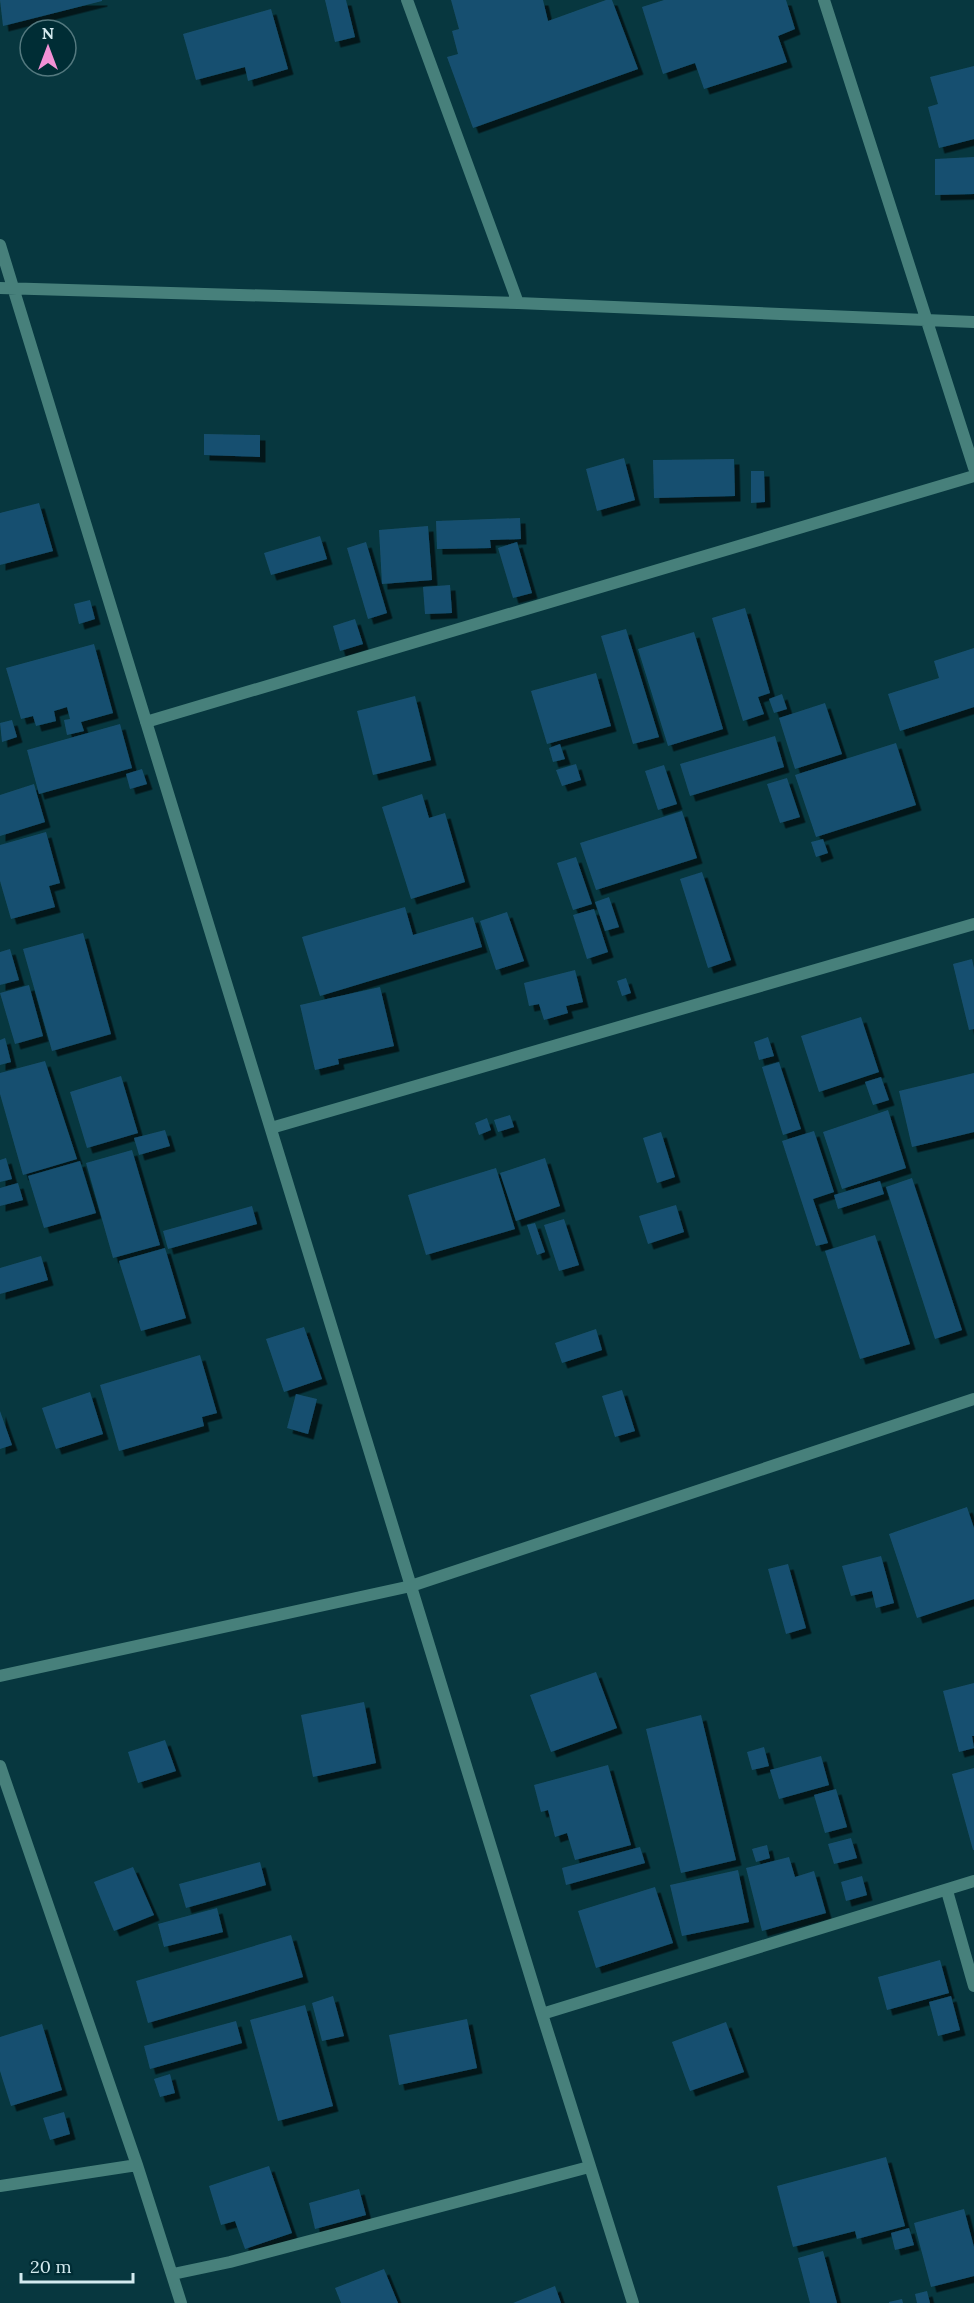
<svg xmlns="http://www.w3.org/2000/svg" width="974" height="2303" font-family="Lora,serif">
  <defs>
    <filter id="shadow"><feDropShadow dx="5.5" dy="5.5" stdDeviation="0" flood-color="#0009"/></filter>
  </defs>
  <rect width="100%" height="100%" fill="#07373f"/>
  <path fill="#19506f" filter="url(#shadow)" d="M0,0H102V1L3,26Z
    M325,0H346L355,37L335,42Z
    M451,0H543L548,21L606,0H612L638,69L473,128L447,57L458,54L452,31L459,29Z
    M664,0H786L795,29L778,36L787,62L704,89L695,63L663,74L642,7Z
    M271,9L288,69L248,81L245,67L196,80L183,34Z
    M974,66V139L939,148L928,107L938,104L930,77Z
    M974,157V194L935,195V159Z
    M204,434L260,435V457L204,455Z
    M624,458L635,500L597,511L586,469Z
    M734,459L735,496L654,498L653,460Z
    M751,471H764L765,502L751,503Z
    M39,503L53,551L0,565V513Z
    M520,518L521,539L490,540L491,548L437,549L436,521Z
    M428,526L432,580L382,584L379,530Z
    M320,536L327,559L271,575L264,553Z
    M366,542L387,613L368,619L347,548Z
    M517,542L532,593L513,598L498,548Z
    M450,585L452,613L425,614L423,587Z
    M90,600L95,619L79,624L74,604Z
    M745,608L770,693L758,697L764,714L743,721L712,618Z
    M355,619L363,644L340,651L333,626Z
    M626,629L659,737L633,744L601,636Z
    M694,632L723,729L668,746L638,649Z
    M94,644L113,713L81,722L84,731L67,735L64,720L70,719L67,707L54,711L56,721L36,726L33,716L21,719L6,668Z
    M974,648V707L900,731L888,694L939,678L934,661Z
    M596,673L611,726L547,744L531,691Z
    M782,694L787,709L774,713L769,699Z
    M415,696L431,760L373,775L357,711Z
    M825,703L842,754L795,769L779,718Z
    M12,720L17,737L2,742L0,723Z
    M120,724L132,768L39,794L27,750Z
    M775,736L784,767L690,796L680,764Z
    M896,743L916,805L816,837L795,775Z
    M560,744L565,759L553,762L549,748Z
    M576,764L581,780L562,786L556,770Z
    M664,765L677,804L658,810L645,771Z
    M142,769L147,784L130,789L126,774Z
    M787,778L800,817L780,823L767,784Z
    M34,784L45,822L0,836V795Z
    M422,794L429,818L445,813L465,882L411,899L382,807Z
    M682,811L697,858L596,890L580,843Z
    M46,832L60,883L49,886L55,907L11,919L0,881V845Z
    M823,839L828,853L816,857L811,842Z
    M576,857L592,904L573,910L557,863Z
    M702,872L731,960L708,968L680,879Z
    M609,897L619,927L605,931L595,902Z
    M405,907L413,935L473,917L482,947L320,996L302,937Z
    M594,909L608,952L587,959L573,915Z
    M507,912L524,961L496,970L480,921Z
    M83,933L111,1034L52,1051L23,949Z
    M10,949L19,980L0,985V952Z
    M972,959L974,968V1029L969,1030L953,964Z
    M575,970L583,1002L566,1006L568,1013L544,1020L539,1004L529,1006L524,983Z
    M626,978L631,993L622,996L617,981Z
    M29,985L43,1036L15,1044L0,993Z
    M380,987L394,1046L338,1059L339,1064L315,1070L300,1005Z
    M861,1017L879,1072L819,1092L801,1036Z
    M768,1037L774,1056L759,1060L754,1042Z
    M5,1038L11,1062L0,1065V1040Z
    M45,1061L77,1159L23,1175L0,1094V1073Z
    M779,1062L801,1129L783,1135L762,1067Z
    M974,1073V1132L912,1147L899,1091Z
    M121,1076L138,1133L87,1148L70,1092Z
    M881,1077L889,1100L873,1105L865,1082Z
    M888,1110L906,1168L842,1189L823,1132Z
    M510,1115L514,1127L498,1132L494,1120Z
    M487,1118L491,1130L479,1135L475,1123Z
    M165,1130L170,1146L139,1155L134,1138Z
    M814,1131L834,1192L813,1199L828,1243L816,1246L782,1141Z
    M661,1132L675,1177L657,1183L643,1138Z
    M132,1150L160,1245L113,1258L86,1163Z
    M6,1158L12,1179L0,1182V1160Z
    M545,1158L560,1206L516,1221L500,1173Z
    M80,1161L96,1213L44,1228L28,1176Z
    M496,1168L515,1229L426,1255L408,1195Z
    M912,1178L962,1330L935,1339L886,1187Z
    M880,1181L884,1194L838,1209L834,1195Z
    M18,1183L23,1200L0,1206V1188Z
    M676,1205L684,1232L648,1244L639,1216Z
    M252,1206L257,1224L168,1249L163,1231Z
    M564,1219L579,1265L559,1271L544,1225Z
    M535,1223L545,1252L537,1255L527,1225Z
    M875,1235L910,1344L860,1359L825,1251Z
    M165,1248L186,1318L141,1331L119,1261Z
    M41,1256L48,1280L0,1294V1268Z
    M304,1327L322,1379L284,1392L266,1339Z
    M596,1329L602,1350L562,1363L555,1343Z
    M200,1355L217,1413L202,1417L204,1426L119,1451L100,1385Z
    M622,1390L635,1431L615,1437L602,1396Z
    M90,1392L103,1434L56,1449L42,1408Z
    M296,1394L317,1399L308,1434L287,1428Z
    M0,1411L12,1445L0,1449Z
    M967,1507L974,1528V1599L917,1618L889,1534Z
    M881,1556L894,1603L876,1608L872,1591L851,1596L842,1566Z
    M788,1564L806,1628L786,1634L768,1569Z
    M596,1672L617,1728L551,1752L530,1695Z
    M974,1683V1736H972L974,1748L959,1752L943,1691Z
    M364,1702L376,1763L313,1777L301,1715Z
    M701,1715L736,1860L681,1873L646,1729Z
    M165,1740L176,1771L138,1783L128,1752Z
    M764,1747L769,1766L752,1770L747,1752Z
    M821,1756L829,1785L779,1799L770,1770Z
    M608,1765L631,1845L575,1860L567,1833L555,1837L548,1810L541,1812L534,1785Z
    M974,1768V1850H973L952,1774Z
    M836,1789L847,1827L825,1833L814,1795Z
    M851,1838L857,1858L834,1864L828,1844Z
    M767,1845L770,1858L756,1862L752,1849Z
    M640,1847L645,1863L566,1885L562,1868Z
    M789,1857L795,1877L814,1871L826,1913L762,1931L746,1868Z
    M260,1862L266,1885L186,1908L179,1884Z
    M133,1867L154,1915L114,1931L94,1882Z
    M738,1870L749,1922L682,1936L670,1885Z
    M862,1876L867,1895L846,1901L841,1882Z
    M655,1887L673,1943L596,1968L578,1911Z
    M217,1908L223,1932L164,1947L158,1924Z
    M291,1935L303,1977L148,2023L136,1981Z
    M940,1960L949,1993L887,2010L878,1977Z
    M333,1996L344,2036L322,2041L312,2003Z
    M951,1996L960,2030L938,2036L929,2002Z
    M305,2005L333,2106L278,2121L250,2020Z
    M467,2019L477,2068L399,2085L389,2035Z
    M236,2021L242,2043L150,2069L144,2046Z
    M726,2022L744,2072L690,2091L672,2042Z
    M42,2024L62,2090L11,2106L0,2071V2037Z
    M170,2074L175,2093L160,2097L154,2079Z
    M64,2112L70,2134L50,2140L43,2118Z
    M886,2157L905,2226L857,2239L855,2231L793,2247L777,2186Z
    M269,2166L292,2233L245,2249L235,2221L221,2225L209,2186Z
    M359,2189L366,2215L315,2229L309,2203Z
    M964,2209L974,2247V2276L931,2287L914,2223Z
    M909,2228L914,2245L895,2250L891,2233Z
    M823,2251L837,2303H810L798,2258Z
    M384,2269L398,2303H341L335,2288Z
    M555,2286L561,2303H513Z
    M927,2291L930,2303H917L915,2294Z
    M902,2299L903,2303H889V2302Z"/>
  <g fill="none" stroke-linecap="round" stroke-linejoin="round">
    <path stroke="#47807b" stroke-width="12" d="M407,0L518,303
      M824,0L974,468
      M0,245L542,2014L633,2303
      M0,288L518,303L974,322
      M146,722L974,476
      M271,1128L974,924
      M0,1676L411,1586L974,1399
      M0,1766L137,2165L181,2303
      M947,1891L974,1986
      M542,2014L974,1881
      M0,2186L137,2165
      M173,2274L230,2262L589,2167"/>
  </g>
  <g transform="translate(48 48)"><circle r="28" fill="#002d35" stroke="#54797f" stroke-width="1.5"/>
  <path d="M0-4.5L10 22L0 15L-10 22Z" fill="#f391d6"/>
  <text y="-9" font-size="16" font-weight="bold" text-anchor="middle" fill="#d3eaef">N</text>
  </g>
  <path d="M21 2273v9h112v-9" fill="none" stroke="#d3eaef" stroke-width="3"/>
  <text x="30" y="2273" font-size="18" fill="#d3eaef" stroke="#002d35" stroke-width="4.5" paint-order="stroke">20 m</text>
</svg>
